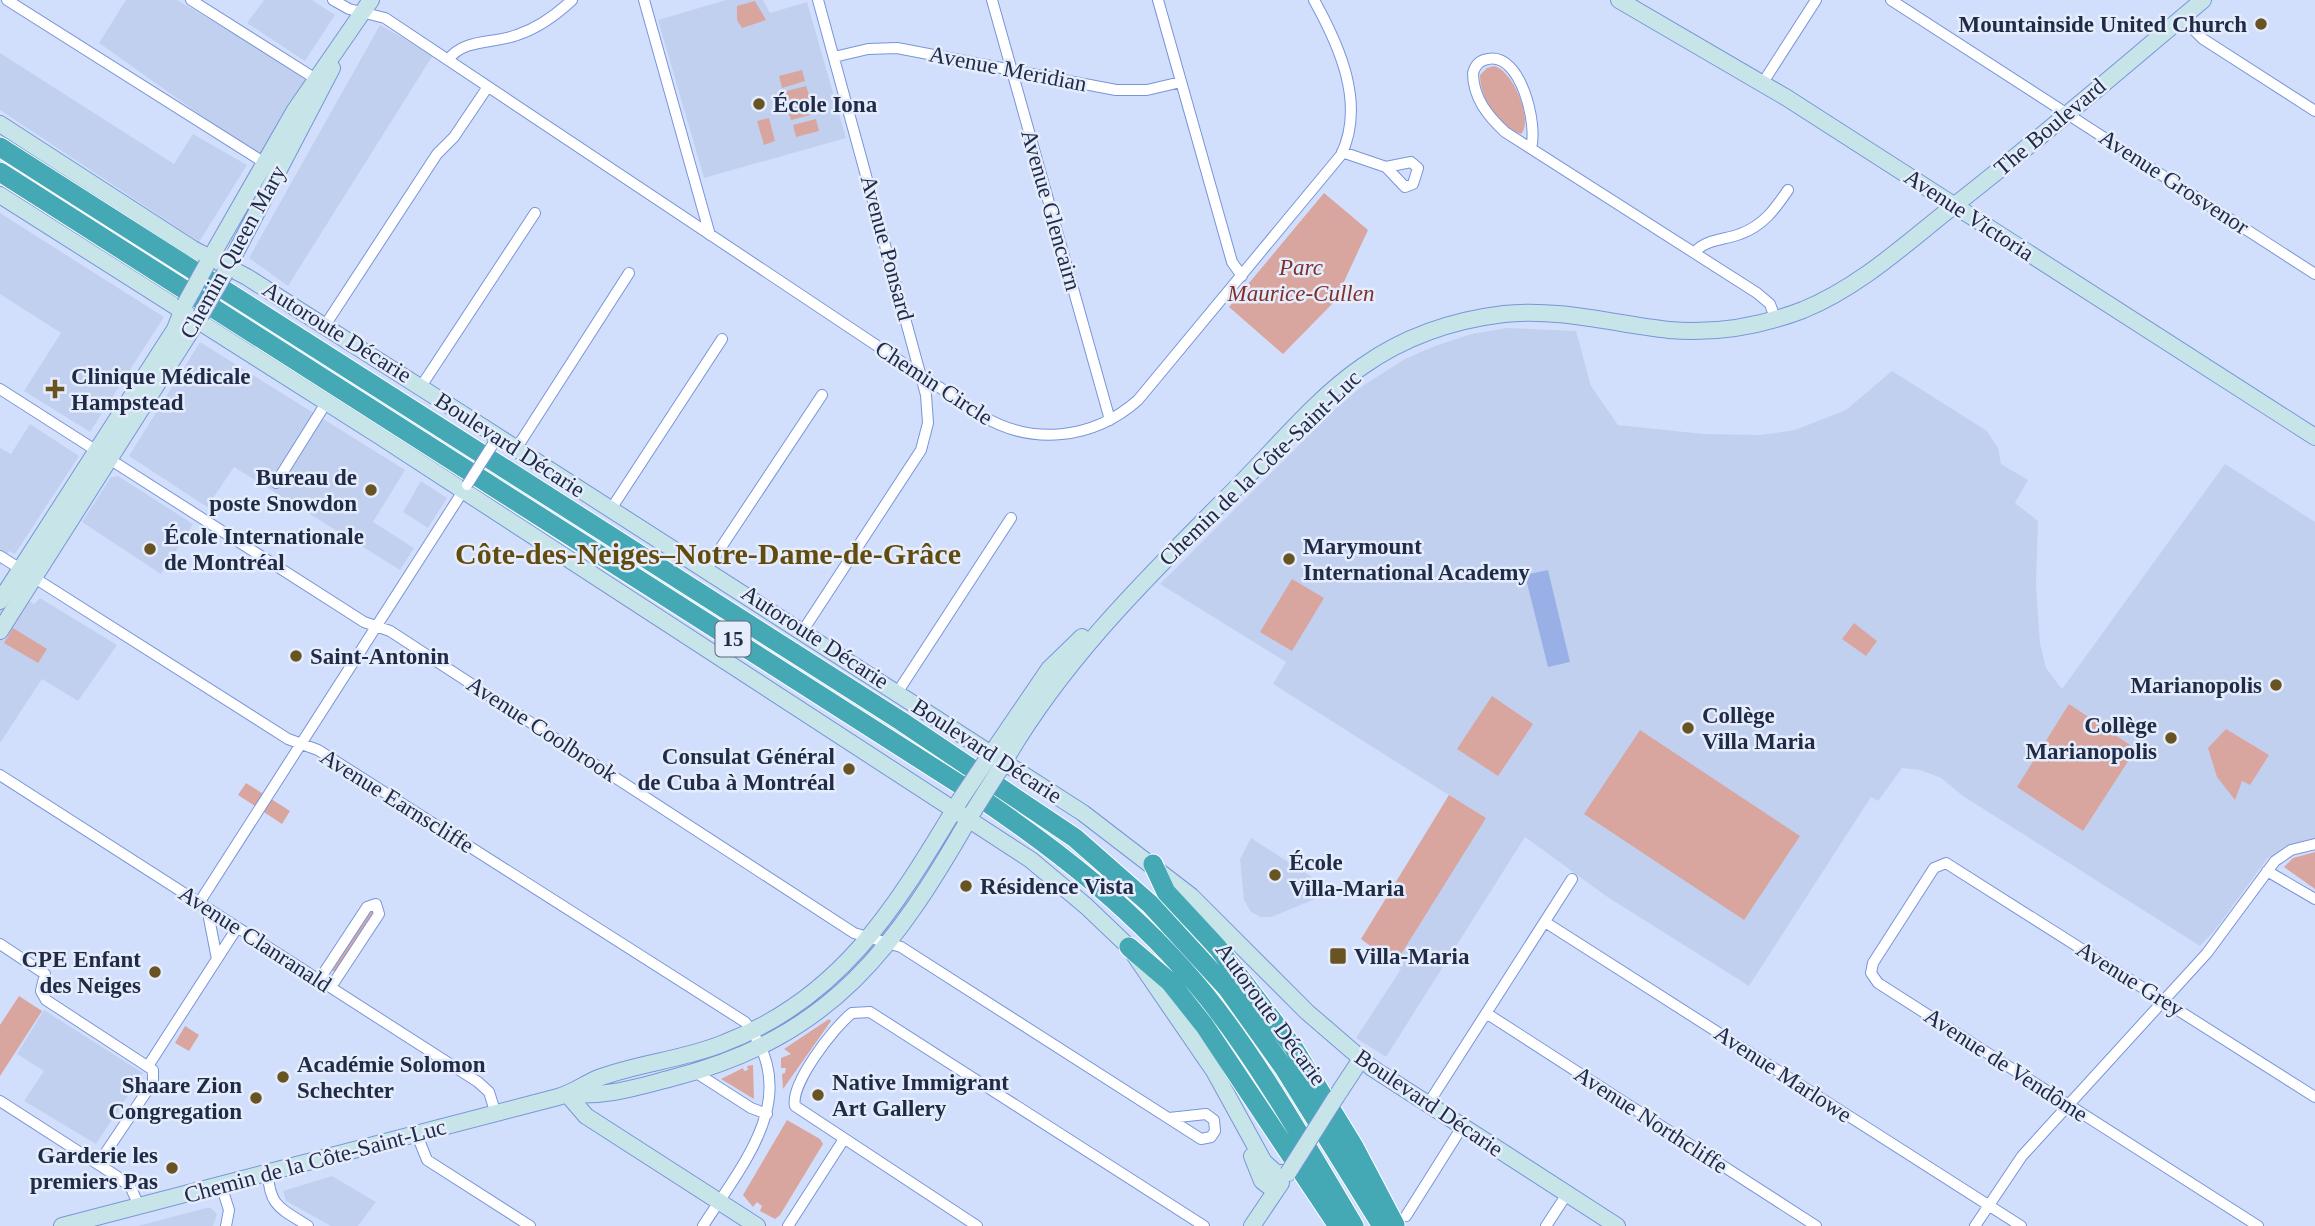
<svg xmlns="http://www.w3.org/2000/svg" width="2315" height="1226" font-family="Georgia,serif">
  <rect width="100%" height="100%" fill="#d2dffc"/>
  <path fill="#c2d0f0" d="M126,0H177L307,77L260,157L99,43Z
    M264,0H312L335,15L305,61L247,23Z
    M726,0H763L770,13L807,2L846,138L704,178L658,20Z
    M380,25L433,55L288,286L249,258Z
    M0,53L174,164L193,134L247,165L199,242L0,110Z
    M0,213L164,317L90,432L24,391L61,333L0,294Z
    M1507,328L1576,331L1591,386L1618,425L1704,434L1760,435L1795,430L1846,410L1892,371L1987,431L1998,448L2001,464L2028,480L2015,503L2038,521L2036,585L2040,643L2046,668L2062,689L2225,464L2315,522V838L2285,846L2267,859L2215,930L2200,946L1963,796L1941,778L1920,770L1902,768L1878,801L1871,797L1749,986L1606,896L1525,837L1386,1057L1356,1038L1401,969L1395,964L1485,818L1273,684L1286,662L1160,584L1337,407L1364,385L1405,359L1435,346L1471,334Z
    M200,342L405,470L373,522L414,548L400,570L234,467L207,507L129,456Z
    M30,424L79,456L15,554L9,551L0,566V448L11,454Z
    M118,476L193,524L161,574L82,522L111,477Z
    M421,481L447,498L428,528L403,512Z
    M0,584L34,604L40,598L117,645L78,701L42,679L0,743Z
    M1251,838L1323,884L1313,900L1271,917H1261L1251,912L1244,900L1240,859Z
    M44,1010L143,1073L96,1144L24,1101L44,1071L17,1054Z
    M332,1176L376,1202L358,1226H331L286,1201L283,1191Z
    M206,1208H211L217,1214L213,1226H138Z"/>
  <path fill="#d9a59f" d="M755,1L766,20L742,28L737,20V6Z
    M1494,66C1513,70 1534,121 1521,134C1498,128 1480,98 1480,75L1487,68Z
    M802,70L805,81L782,88L779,76Z
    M806,86L810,98L786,104L783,92Z
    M811,102L814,114L791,120L787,108Z
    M769,118L775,141L764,145L757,121Z
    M816,119L819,131L796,137L793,125Z
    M1324,193L1368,230L1335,301L1283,354L1229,307Z
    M1292,579L1324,598L1292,651L1260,632Z
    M1854,623L1877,641L1866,656L1842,639Z
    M13,628L47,649L38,663L4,643Z
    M1492,696L1533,724L1498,776L1457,749Z
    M2069,704L2136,749L2083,831L2017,787Z
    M2226,729L2269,755L2250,785L2242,781L2235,800L2217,777L2208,748Z
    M1640,730L1800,836L1744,920L1584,814Z
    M246,783L290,811L282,824L238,795Z
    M1449,795L1486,818L1395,964L1361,939Z
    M2315,852V889L2284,867L2293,858Z
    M370,908L374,911L336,971H332Z
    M19,996L42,1011L0,1076V1025Z
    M829,1019L831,1021L783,1089L782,1074L785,1073L786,1068H781V1058L791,1054L784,1049Z
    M185,1026L199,1035L189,1051L175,1043Z
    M753,1065L754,1099L721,1079L743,1068L744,1071L748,1070L747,1066Z
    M787,1120L820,1139L823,1144L780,1215L775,1219L760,1211L762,1206L757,1202L753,1207L743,1195Z"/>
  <path fill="#99b0e6" d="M1548,570L1570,662L1548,667L1525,575Z"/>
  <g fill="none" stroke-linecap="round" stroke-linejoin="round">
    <defs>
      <path id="street" d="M7,0L268,165
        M191,0L319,81
        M333,0L349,9L385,18L981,415C1031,446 1093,440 1138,400L1341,155C1366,104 1339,45 1314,0
        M644,0L710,235
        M992,0L1110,420
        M1158,0L1232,262L1242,276
        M1891,0L2315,274
        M2182,18L2203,39L2315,111
        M834,57L868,49L897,48L1116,90H1147L1181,82
        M448,60C464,38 494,44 517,35C538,28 556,15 572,0
        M1762,84L1816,0
        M1531,148C1538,125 1521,52 1488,59C1479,60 1475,66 1473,73C1473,98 1488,116 1505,132L1757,293L1770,304L1775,318
        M1342,152L1386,167L1405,187L1413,184L1418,168L1411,162L1386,167
        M1695,252C1706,239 1725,240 1740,234C1763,226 1775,209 1788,190
        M324,327L437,154L454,137L487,88
        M420,388L535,213
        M0,389L364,622L390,631L854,933L901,947L1201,1139L1211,1137L1215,1131L1214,1120L1206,1114L1169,1118
        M516,449L629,273
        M276,483L326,403
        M611,509L722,339
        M0,556L288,739L318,750L745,1022C804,1095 744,1162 703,1226
        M706,570L822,395
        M802,632L921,450L928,423L926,395L818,0
        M897,693L1011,518
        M0,775L478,1082L489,1092L496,1114
        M2267,871L2315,899
        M199,903L465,488
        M212,911L209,918L217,959
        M1545,922L2021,1226
        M0,944L45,974L41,991L46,1000L153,1070V1082L98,1164
        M319,980L367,907L376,904L379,914L331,987
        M1486,1013L1816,1226
        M148,1066L237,928
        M695,1072L751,1108L767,1114
        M0,1101L118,1177L131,1188L139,1206
        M1428,1104L1572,879
        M417,1135L427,1160L530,1226
        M268,1173C269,1207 282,1209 308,1226
        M221,1185L229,1210L226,1226
        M1406,1216L1462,1127
        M788,1226L844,1139
        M977,1226L795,1106C790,1084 834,1027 852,1013L870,1012L1204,1226
        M1546,1226L1567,1194
        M1975,1226L2022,1156L2207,953L2275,861L2291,850L2315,844
        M2258,1226L1878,983L1871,973L1873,963L1934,868L1946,863L2315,1097"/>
      <path id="secondary" d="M1619,0L1787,98L2315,437
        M0,124L193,249L247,277L486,429L1083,813L1191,896L1307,1012L1372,1068L1617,1226
        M0,195L381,437L1031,860L1086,906L1129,947L1214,1071L1264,1162L1276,1173H1288
        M207,264L295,110L371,0
        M225,273L332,68
        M0,601L175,329L185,304
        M0,631L201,315
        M987,760L1049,669L1082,637
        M1000,769C1063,657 1154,571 1243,481C1281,442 1318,397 1363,366C1404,337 1454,320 1504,314C1560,308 1614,324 1669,330C1714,334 1761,326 1803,310C1857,288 1901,248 1946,212C2034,144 2118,71 2203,0
        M567,1094L586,1116L757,1226
        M568,1094C607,1097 634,1088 672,1078C833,1037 896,947 974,810
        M1336,1097L1361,1059
        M1252,1156L1262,1181L1275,1191
        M62,1226L558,1097C572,1093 583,1085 596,1079C637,1063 683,1060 724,1043C844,997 897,904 960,800
        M1252,1226L1281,1183"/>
      <path id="highway" d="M0,147L901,721L1075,838L1150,904L1227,988L1284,1068L1382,1226
        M0,172L970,791C1058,850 1140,914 1207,997C1263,1068 1308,1149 1354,1226
        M1153,864L1166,892L1218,948L1293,1047L1354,1147L1395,1225
        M1129,947L1170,982L1204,1025L1338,1226"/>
    </defs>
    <use href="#street" stroke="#7895d9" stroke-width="12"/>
    <use href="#secondary" stroke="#7895d9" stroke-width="18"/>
    <use href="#highway" stroke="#fff" stroke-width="21"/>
    <use href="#street" stroke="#fff" stroke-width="10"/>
    <use href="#secondary" stroke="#c7e5e9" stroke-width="16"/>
    <use href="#highway" stroke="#45a9b5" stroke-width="19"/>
    <defs>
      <path id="street-bridge" d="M467,485L493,444"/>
      <path id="secondary-bridge" d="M185,304L207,264
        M201,315L225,273
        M960,800L986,761
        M974,810L1000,769
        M1288,1173L1336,1097"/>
    </defs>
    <use href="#street-bridge" stroke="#7895d9" stroke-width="12" stroke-linecap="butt"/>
    <use href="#secondary-bridge" stroke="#7895d9" stroke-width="18" stroke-linecap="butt"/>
    <use href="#street-bridge" stroke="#fff" stroke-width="10"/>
    <use href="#secondary-bridge" stroke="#c7e5e9" stroke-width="16"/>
  </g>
  <g fill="#685423" stroke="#e5ecfb" stroke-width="2.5">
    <circle cx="2261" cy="24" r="7"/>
    <circle cx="759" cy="104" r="7"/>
    <path d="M51.5 378.5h7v7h7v7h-7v7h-7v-7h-7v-7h7z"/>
    <circle cx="371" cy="490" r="7"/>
    <circle cx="150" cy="549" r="7"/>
    <circle cx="1289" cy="559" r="7"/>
    <circle cx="296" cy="656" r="7"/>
    <circle cx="2276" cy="685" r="7"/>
    <circle cx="1688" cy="728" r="7"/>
    <circle cx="2171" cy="738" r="7"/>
    <circle cx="849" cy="769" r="7"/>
    <circle cx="1275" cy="875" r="7"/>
    <circle cx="966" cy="886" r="7"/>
    <rect x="1329" y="947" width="18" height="18" rx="3.5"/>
    <circle cx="155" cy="972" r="7"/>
    <circle cx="283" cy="1077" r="7"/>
    <circle cx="818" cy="1095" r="7"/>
    <circle cx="256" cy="1098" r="7"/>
    <circle cx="172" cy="1168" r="7"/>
  </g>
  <g text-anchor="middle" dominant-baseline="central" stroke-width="5" stroke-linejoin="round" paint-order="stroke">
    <rect fill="#e5ecfb" stroke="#5b657d" stroke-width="2" x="715.5" y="621.5" width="35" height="35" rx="5"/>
    <g font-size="21" font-weight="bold" fill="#202b47">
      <text x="733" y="639">15</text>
    </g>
    <g font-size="23" font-weight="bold" fill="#202b47" stroke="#e5ecfb" text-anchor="start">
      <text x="2247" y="24" text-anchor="end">Mountainside United Church</text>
      <text x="773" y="104">École Iona</text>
      <text x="71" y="376">Clinique Médicale<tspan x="71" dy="26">Hampstead</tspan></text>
      <text x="357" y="477" text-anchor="end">Bureau de<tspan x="357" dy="26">poste Snowdon</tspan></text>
      <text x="164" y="536">École Internationale<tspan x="164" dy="26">de Montréal</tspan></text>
      <text x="1303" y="546">Marymount<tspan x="1303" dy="26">International Academy</tspan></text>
      <text x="310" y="656">Saint-Antonin</text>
      <text x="2262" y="685" text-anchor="end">Marianopolis</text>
      <text x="1702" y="715">Collège<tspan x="1702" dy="26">Villa Maria</tspan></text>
      <text x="2157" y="725" text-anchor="end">Collège<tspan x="2157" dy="26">Marianopolis</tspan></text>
      <text x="835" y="756" text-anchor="end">Consulat Général<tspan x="835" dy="26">de Cuba à Montréal</tspan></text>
      <text x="1289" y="862">École<tspan x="1289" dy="26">Villa-Maria</tspan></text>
      <text x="980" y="886">Résidence Vista</text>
      <text x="1354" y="956">Villa-Maria</text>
      <text x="141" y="959" text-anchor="end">CPE Enfant<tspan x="141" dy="26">des Neiges</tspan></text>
      <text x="297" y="1064">Académie Solomon<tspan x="297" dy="26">Schechter</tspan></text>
      <text x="832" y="1082">Native Immigrant<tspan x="832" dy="26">Art Gallery</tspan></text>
      <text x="242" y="1085" text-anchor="end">Shaare Zion<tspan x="242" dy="26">Congregation</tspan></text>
      <text x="158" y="1155" text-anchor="end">Garderie les<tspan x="158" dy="26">premiers Pas</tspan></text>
    </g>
    <g font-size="23" fill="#202b47" stroke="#e5ecfb">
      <text transform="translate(1008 69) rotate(11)">Avenue Meridian</text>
      <text transform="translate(2050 127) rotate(-40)">The Boulevard</text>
      <text transform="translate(2174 182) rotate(33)">Avenue Grosvenor</text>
      <text transform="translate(1051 210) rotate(74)">Avenue Glencairn</text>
      <text transform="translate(1969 215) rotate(33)">Avenue Victoria</text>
      <text transform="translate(887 248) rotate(75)">Avenue Ponsard</text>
      <text transform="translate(233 252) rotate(-61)">Chemin Queen Mary</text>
      <text transform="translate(337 332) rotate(32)">Autoroute Décarie</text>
      <text transform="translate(934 383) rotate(33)">Chemin Circle</text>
      <text transform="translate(510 445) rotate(33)">Boulevard Décarie</text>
      <text transform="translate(1260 468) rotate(-44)">Chemin de la Côte-Saint-Luc</text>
      <text transform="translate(815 637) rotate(33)">Autoroute Décarie</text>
      <text transform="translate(542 729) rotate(33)">Avenue Coolbrook</text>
      <text transform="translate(987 751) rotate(33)">Boulevard Décarie</text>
      <text transform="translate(397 801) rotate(32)">Avenue Earnscliffe</text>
      <text transform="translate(255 939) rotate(33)">Avenue Clanranald</text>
      <text transform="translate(2130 979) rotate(32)">Avenue Grey</text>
      <text transform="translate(1271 1014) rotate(54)">Autoroute Décarie</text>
      <text transform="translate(2006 1065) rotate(33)">Avenue de Vendôme</text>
      <text transform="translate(1783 1074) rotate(33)">Avenue Marlowe</text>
      <text transform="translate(1429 1103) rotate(34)">Boulevard Décarie</text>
      <text transform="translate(1651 1120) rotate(33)">Avenue Northcliffe</text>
      <text transform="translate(315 1161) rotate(-15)">Chemin de la Côte-Saint-Luc</text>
    </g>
    <g font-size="23" font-style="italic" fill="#80302b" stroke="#e5ecfb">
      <text x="1301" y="267">Parc<tspan x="1301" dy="26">Maurice-Cullen</tspan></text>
    </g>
    <g font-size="30" font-weight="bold" fill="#624b0e" stroke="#e5ecfb">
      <text x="708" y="553">Côte-des-Neiges–Notre-Dame-de-Grâce</text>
    </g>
  </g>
</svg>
